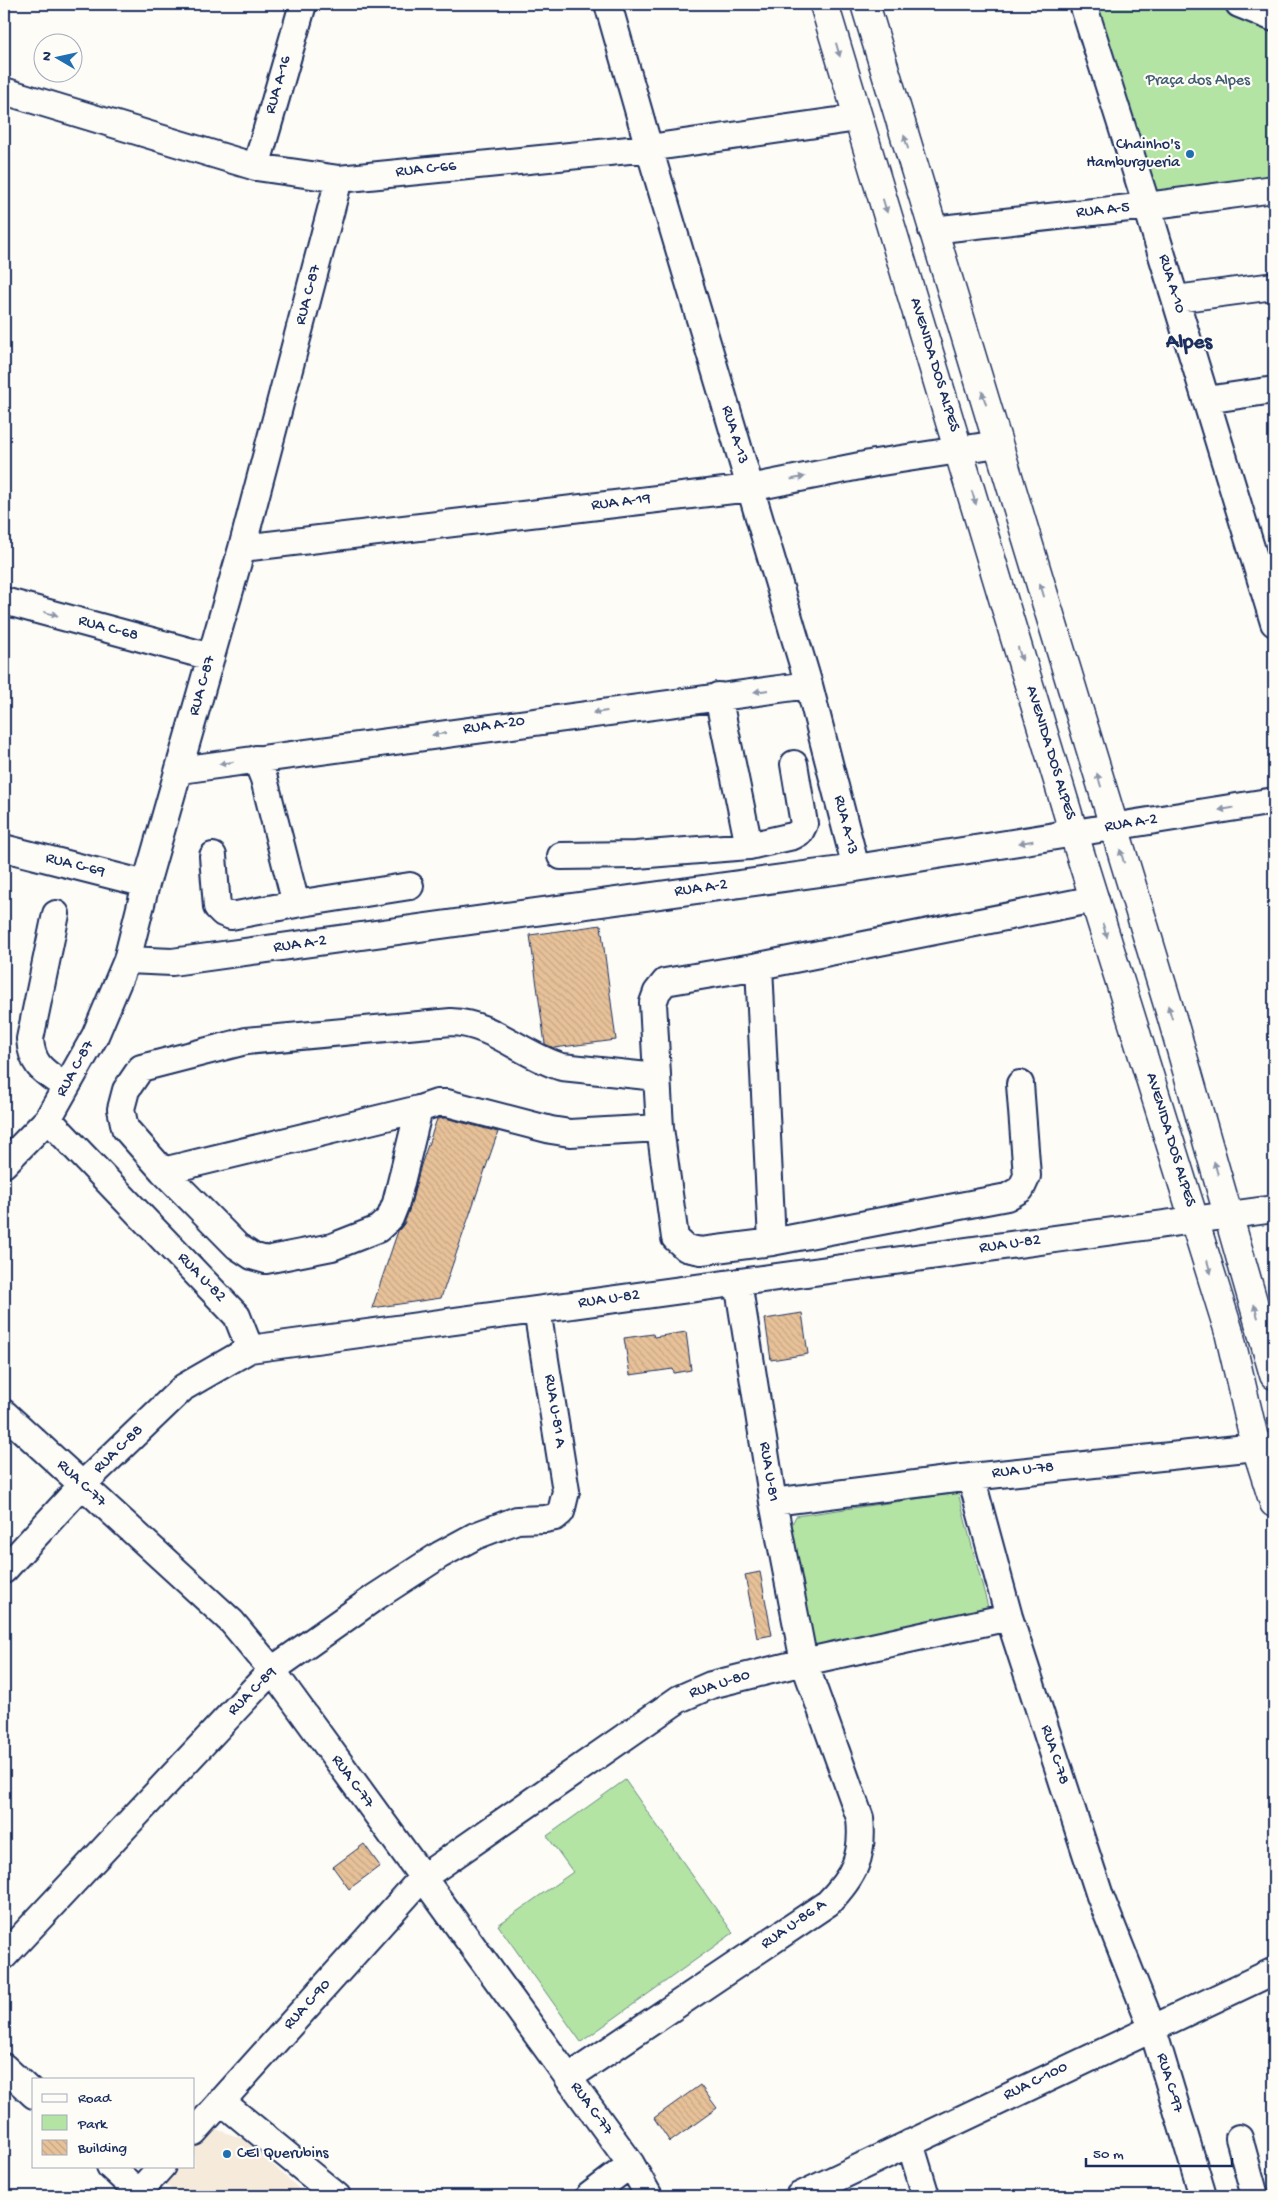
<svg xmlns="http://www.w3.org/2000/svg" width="1278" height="2200" font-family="'Gochi Hand',sans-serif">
  <defs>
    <pattern id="building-back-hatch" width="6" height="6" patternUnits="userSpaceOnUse" patternTransform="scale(1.25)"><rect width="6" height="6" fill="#e7c198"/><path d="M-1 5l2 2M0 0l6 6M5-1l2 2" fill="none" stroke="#c6a685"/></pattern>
  </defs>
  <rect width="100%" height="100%" fill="#fdfcf7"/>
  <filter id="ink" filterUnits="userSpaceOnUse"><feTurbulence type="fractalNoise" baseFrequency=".02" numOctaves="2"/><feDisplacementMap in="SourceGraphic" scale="10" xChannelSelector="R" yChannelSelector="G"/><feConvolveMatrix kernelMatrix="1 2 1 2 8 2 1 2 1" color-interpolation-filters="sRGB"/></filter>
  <g filter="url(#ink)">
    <path fill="#f6eada" d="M207,2126L244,2139L307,2196H180L161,2181L174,2166H194V2143Z"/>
    <path fill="#b3e4a4" stroke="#678a81" d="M1094,4H1214L1274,30V177L1154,197Z
      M958,1493L988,1607L816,1647L802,1634L787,1534L796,1516Z
      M625,1780L733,1933L581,2042L498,1925L573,1872L547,1836Z"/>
    <path fill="url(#building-back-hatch)" stroke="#1b2f5e" d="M601,925L616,1040L554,1048L545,1044L530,935Z
      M445,1118L498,1132L441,1298L372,1308L398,1231L404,1224L410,1208L421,1165L437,1119Z
      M802,1313L808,1354L771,1360L765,1319Z
      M686,1332L691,1370L674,1373L673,1369L630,1375L624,1338L653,1334L654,1337Z
      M760,1572L772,1635L757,1638L745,1575Z
      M364,1844L380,1866L349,1889L333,1867Z
      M700,2085L717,2108L670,2142L654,2118Z"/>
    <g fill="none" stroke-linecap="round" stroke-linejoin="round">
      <defs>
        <path id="minor" d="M608,4L649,148L809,685L856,868
          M1083,4L1147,206L1274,623
          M1239,4L1274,18
          M4,91L256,167L339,179L649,148L858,118
          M256,167L303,4
          M932,230L1147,206L1274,189
          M1176,299L1274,286
          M1206,400L1274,390
          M242,548L750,488L875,463L998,444
          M4,601L211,657
          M718,696L749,846
          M256,759L264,779L296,904L410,886
          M180,770L809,685
          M4,848L146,884
          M213,856L217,907L223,913L231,916L296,904
          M561,856L636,855L749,846L793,836L800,832L804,824L794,764
          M56,914L30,1039C32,1067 45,1072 66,1087
          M127,960L172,962L856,868L1274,801
          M759,966L665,982L657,992L653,1003L660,1128L675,1238L686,1248L701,1251L772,1242
          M657,1077L562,1067C524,1056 492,1023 451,1022L246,1041L141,1068L126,1090L121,1109L125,1128L163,1171L237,1246L252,1256L266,1260L332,1247L378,1229L390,1218L396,1203L419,1109L437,1103H447L551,1130L570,1133L660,1128
          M1020,1084L1027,1176L1021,1189L1007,1197L772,1242L759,966L1095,899
          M48,1119L237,1316L250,1349
          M4,1164L48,1119L95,1036L127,960L146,884L242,548L339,179
          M163,1171L419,1109
          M4,1413L232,1622L272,1670L631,2164L649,2196
          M971,1477L1009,1617L1100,1896L1152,2027L1203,2196
          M773,1502L971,1477L1256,1447L1274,1446
          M4,1570L82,1485L184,1387L250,1349L1274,1209
          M4,1956L272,1670L374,1598L440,1555L475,1536L517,1520L545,1519L555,1517L561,1512L566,1491L537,1310
          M4,2067L34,2095
          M568,2078L828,1903C854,1876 864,1857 860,1818L804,1662L773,1502L738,1282
          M221,2101L337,2196
          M194,2132L422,1878L679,1699L711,1685L804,1662L1009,1617
          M1239,2138L1255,2196
          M910,2143L926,2196
          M110,2166L139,2193
          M135,2196L162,2166
          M589,2196L631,2164
          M799,2196L1274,1971"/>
        <path id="major" d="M824,4L1074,834L1229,1332L1256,1447L1274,1503
          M865,4L1172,1018L1274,1375"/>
      </defs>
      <use href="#minor" stroke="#1b2f5e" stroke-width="30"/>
      <use href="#major" stroke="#1b2f5e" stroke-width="31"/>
      <use href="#minor" stroke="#fdfcf7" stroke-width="26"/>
      <use href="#major" stroke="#fdfcf7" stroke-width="28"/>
    </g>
    <defs><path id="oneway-solid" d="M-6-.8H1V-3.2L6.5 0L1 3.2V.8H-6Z" transform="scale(1.25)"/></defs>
    <g fill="#8c96aa">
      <use href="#oneway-solid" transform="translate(838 50) rotate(74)"/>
      <use href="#oneway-solid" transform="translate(906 142) rotate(-107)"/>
      <use href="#oneway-solid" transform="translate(885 206) rotate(73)"/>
      <use href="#oneway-solid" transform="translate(984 398) rotate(-107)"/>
      <use href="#oneway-solid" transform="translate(798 478) rotate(-11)"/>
      <use href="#oneway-solid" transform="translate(974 498) rotate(73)"/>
      <use href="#oneway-solid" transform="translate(1042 590) rotate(-107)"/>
      <use href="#oneway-solid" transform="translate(51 614) rotate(15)"/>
      <use href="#oneway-solid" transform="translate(1020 654) rotate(73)"/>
      <use href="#oneway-solid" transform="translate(761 691) rotate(173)"/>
      <use href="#oneway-solid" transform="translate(600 712) rotate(172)"/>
      <use href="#oneway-solid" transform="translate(439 734) rotate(172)"/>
      <use href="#oneway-solid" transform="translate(226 763) rotate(172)"/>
      <use href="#oneway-solid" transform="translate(1099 780) rotate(-107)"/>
      <use href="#oneway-solid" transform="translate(1226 809) rotate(171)"/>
      <use href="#oneway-solid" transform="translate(1026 842) rotate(171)"/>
      <use href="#oneway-solid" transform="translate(1122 856) rotate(-107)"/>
      <use href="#oneway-solid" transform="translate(1105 931) rotate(73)"/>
      <use href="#oneway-solid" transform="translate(1170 1012) rotate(-107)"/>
      <use href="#oneway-solid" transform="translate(1216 1168) rotate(-106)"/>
      <use href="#oneway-solid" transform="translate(1209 1267) rotate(73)"/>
      <use href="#oneway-solid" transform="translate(1256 1311) rotate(-106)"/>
    </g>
  </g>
  <g fill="#1f6fb2" stroke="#fdfcf7" stroke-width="2">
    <circle cx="1190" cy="154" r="5"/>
    <circle cx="227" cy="2154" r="5"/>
  </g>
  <g text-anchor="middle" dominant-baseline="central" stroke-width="4.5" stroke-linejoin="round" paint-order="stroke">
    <g font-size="16" fill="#415c70" stroke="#fdfcf7">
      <text x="1198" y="81">Praça dos Alpes</text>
    </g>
    <g font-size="16" fill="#1b2f5e" stroke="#fdfcf7">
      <text transform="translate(279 85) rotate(-74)">RUA A-16</text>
      <text transform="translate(426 170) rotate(-6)">RUA C-66</text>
      <text transform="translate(1103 211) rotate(-6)">RUA A-5</text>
      <text transform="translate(1171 284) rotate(73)">RUA A-10</text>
      <text transform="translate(309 295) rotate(-75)">RUA C-87</text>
      <text transform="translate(934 365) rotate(73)">AVENIDA DOS ALPES</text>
      <text transform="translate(734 435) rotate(73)">RUA A-13</text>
      <text transform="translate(621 503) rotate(-7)">RUA A-19</text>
      <text transform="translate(108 629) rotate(15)">RUA C-68</text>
      <text transform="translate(203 686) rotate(-74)">RUA C-87</text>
      <text transform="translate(494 726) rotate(-8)">RUA A-20</text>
      <text transform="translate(1050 753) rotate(73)">AVENIDA DOS ALPES</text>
      <text transform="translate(1131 824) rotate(-9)">RUA A-2</text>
      <text transform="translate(845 825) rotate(76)">RUA A-13</text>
      <text transform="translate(75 866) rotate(14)">RUA C-69</text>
      <text transform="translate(701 889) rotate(-8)">RUA A-2</text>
      <text transform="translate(300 945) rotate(-8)">RUA A-2</text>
      <text transform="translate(76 1069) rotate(-61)">RUA C-87</text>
      <text transform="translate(1170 1140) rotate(73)">AVENIDA DOS ALPES</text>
      <text transform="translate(1010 1245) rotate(-8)">RUA U-82</text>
      <text transform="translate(201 1278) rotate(46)">RUA U-82</text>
      <text transform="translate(609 1300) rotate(-8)">RUA U-82</text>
      <text transform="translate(554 1411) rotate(81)">RUA U-81 A</text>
      <text transform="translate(119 1450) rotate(-44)">RUA C-88</text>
      <text transform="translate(1023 1471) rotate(-6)">RUA U-78</text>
      <text transform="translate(768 1472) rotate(81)">RUA U-81</text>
      <text transform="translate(81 1484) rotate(43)">RUA C-77</text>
      <text transform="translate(720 1685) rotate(-18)">RUA U-80</text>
      <text transform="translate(253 1692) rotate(-45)">RUA C-89</text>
      <text transform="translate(1054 1755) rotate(72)">RUA C-78</text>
      <text transform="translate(352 1782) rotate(54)">RUA C-77</text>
      <text transform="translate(794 1925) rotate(-35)">RUA U-86 A</text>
      <text transform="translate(308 2005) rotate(-48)">RUA C-90</text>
      <text transform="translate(1036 2082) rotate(-26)">RUA C-100</text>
      <text transform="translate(1169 2083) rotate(73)">RUA C-97</text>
      <text transform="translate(591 2109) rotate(54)">RUA C-77</text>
    </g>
    <g font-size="16" fill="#1b2f5e" stroke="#fdfcf7" text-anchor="end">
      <text x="1180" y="145">Chainho's<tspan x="1180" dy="18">Hamburgueria</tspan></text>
      <text x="237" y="2154" text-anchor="start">CEI Querubins</text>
    </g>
    <g font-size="21" font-weight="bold" fill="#1b2f5e" stroke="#fdfcf7">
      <text x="1189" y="343">Alpes</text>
    </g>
  </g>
  <rect width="1278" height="2200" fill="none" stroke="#fdfcf7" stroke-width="20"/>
  <rect x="10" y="10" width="1258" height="2180" fill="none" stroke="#1b2f5e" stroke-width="2" filter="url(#ink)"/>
  <rect x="32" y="2078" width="162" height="90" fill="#fdfcf7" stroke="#a3aaba"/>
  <rect x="42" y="2094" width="25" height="8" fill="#fdfcf7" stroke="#a3aaba"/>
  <text x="78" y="2102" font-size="15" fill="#1b2f5e">Road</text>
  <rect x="42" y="2115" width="25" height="15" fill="#b3e4a4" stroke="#a3aaba"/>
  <text x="78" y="2128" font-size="15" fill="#1b2f5e">Park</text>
  <rect x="42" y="2140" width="25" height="15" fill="url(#building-back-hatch)" stroke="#a3aaba"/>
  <text x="78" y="2152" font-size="15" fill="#1b2f5e">Building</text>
  <g transform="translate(58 58) rotate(279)"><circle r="24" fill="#fdfcf7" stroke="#a3aaba"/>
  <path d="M0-4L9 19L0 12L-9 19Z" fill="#1f6fb2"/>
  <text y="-8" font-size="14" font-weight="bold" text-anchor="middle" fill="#1b2f5e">N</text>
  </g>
  <path d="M1086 2158v8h146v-8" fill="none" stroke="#1b2f5e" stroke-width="2.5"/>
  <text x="1093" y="2158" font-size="15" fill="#1b2f5e" stroke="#fdfcf7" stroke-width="4" paint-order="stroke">50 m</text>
</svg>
